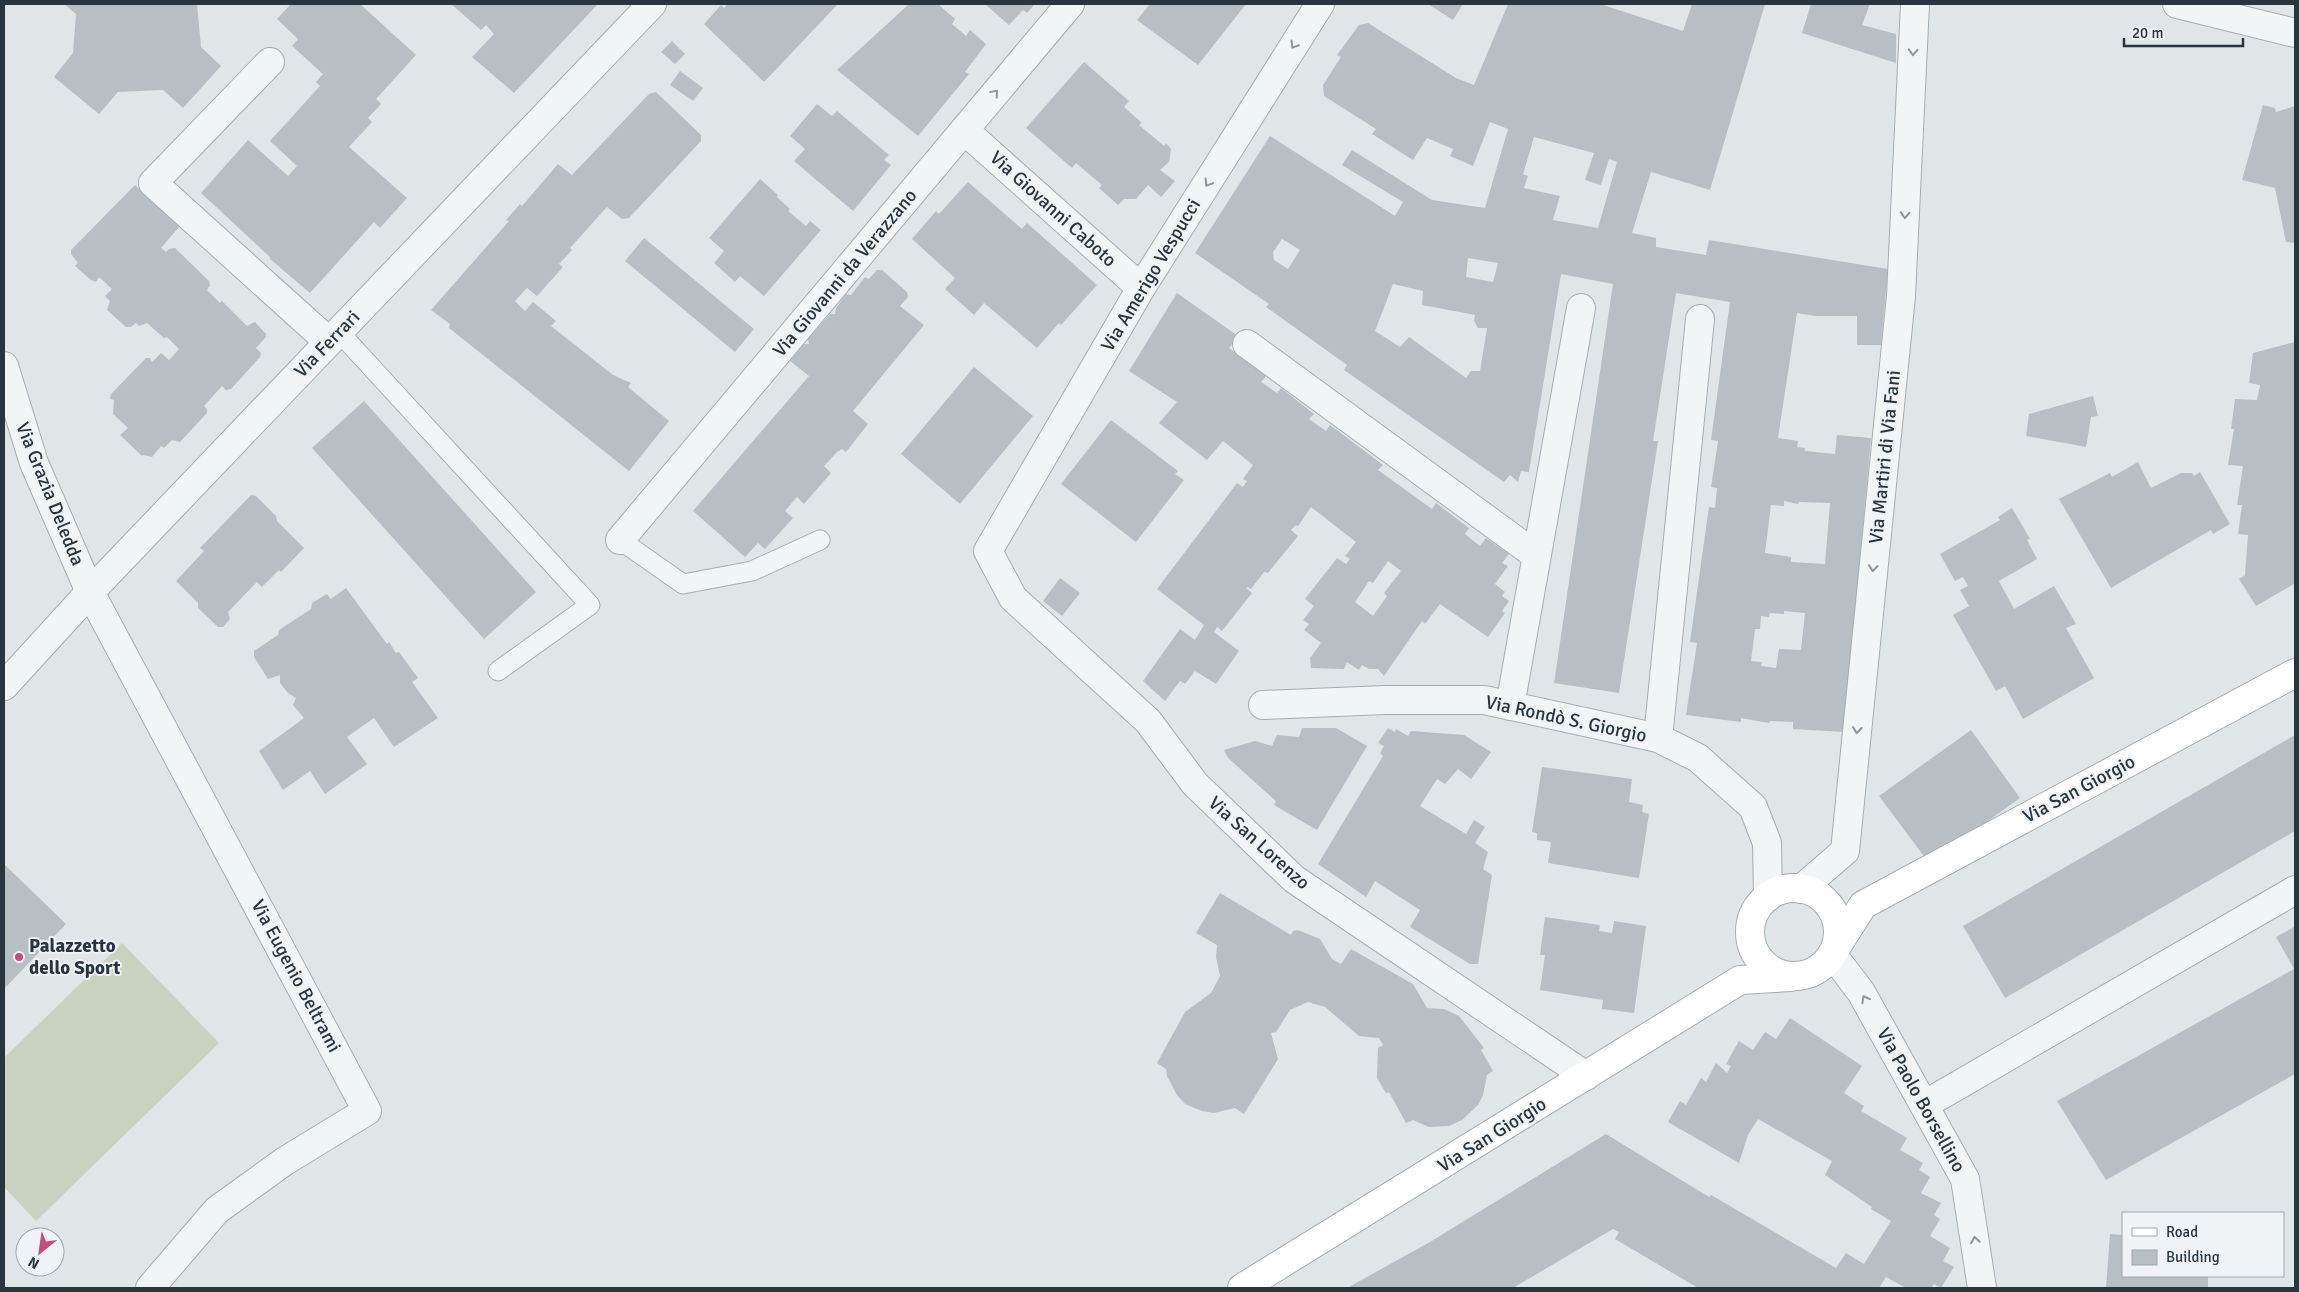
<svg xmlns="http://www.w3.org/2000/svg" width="2299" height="1292" font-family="Signika,sans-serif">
  <rect width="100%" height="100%" fill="#e0e5e8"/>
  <path fill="#c9d1c1" d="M122,943L219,1043L36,1221L4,1187V1058Z"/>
  <path fill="#b7bfc4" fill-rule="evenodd" d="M64,4H197L201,47L221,66L183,108L163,90L118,92L99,114L54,77L73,53L76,14Z
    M291,4H360L416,55L376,99L381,104L368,118L372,122L349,147L407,198L380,228L374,222L310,293L270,259V257L201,193L248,140L288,176L297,166L270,141L320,86L316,82L323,74L292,46L298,39L277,19Z
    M451,4H598L514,93L472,57L494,34L486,25L481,30Z
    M728,4H838L764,82L704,24L721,5L724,8Z
    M909,4H938L955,19L952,24L966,36L970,30L986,44L965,72L969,74L918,136L837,70Z
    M985,4H1035L1027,13L1023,10L1009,25Z
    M1150,4H1246L1198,65L1137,20Z
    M1428,4H1463L1453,20Z
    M1508,4H1600L1683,31L1692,4H1765L1710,190L1651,172L1632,233L1656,238V247L1706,255L1709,240L1888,269L1881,345H1857V316H1815L1797,313L1778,438L1798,441L1797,447L1805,448V451L1835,454L1837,435L1871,438L1844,732L1793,729V722L1770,721L1769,723L1741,718V722L1686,715L1697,643L1690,642L1709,507L1715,508L1717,488L1711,487L1718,441L1711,440L1730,302L1676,293L1653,441H1658L1619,693L1554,683L1613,284L1561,274L1529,472L1521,471L1518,482L1510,475L1504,482L1344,370L1347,365L1266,307L1269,304L1195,253L1270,136L1395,216L1403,202L1342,165L1352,150L1432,200L1485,208L1508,129L1490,122L1473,166L1450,156L1453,149L1427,138L1413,160L1372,134L1376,129L1324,96L1323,85L1341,57L1337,55L1359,25L1368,23L1456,78L1474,85ZM1534,137L1594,153L1585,180L1601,185L1609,159L1617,162L1598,228L1553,220L1560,196L1524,188L1528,176L1523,174ZM1282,239L1300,250L1288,269L1274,260L1273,252ZM1468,258L1498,263L1493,282L1466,277ZM1393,284L1423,291L1422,305L1475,315L1474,321L1478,328H1487L1480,371H1471L1466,378L1409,337L1400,347L1375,331ZM1784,501L1798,504L1799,502L1830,503L1825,564L1791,562V557L1765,553L1771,505L1784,506ZM1784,611L1805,613L1801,650L1779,649L1776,668L1761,666L1762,662L1751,661L1755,629H1760L1761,616L1769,617L1770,613L1784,614Z
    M1811,4H1870L1862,25L1896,34V63L1802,33Z
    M672,41L685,54L675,64L661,52Z
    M1084,62L1129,101L1124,107L1142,123L1139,125L1164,146L1166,143L1171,149L1169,162L1160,170L1175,181L1161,197L1148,185L1136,199H1124L1118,205L1099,188L1102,185L1076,163L1072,168L1026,128Z
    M680,71L703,88L693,101L670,85Z
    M656,92L701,135V141L629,218L622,219L607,207L570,248L572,250L559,264L563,267L537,296L527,288L515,301L525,311L533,302L556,321L551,326L613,375L631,383L628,387L669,421L629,471L449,328L450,324L431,310L509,221L506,220L520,204L522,206L558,164L572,175L649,94Z
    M817,104L832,116L837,111L889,155L884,160L891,165L853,211L794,161L805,149L790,136Z
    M2263,105L2275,108L2276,112L2295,106V243L2286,242L2275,188L2242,180Z
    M760,179L778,195L777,197L790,209L788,211L806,226L810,221L821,230L764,296L740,276L735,282L714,263L724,251L709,238Z
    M968,182L1022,229L1027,223L1097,285L1061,325L1059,323L1037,348L984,303L974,315L945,289L955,278L912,239L936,211L939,214Z
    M135,185L180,226L161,248L166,252L169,249L175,248L209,281L210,285L207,290L220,303L222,301L247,326L255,322L266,334V337L256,348L261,353L260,357L231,389L226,390L222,386L204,406L207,409V413L180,442L172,440L164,448L161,446L152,457L143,455L142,456L120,435L128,428L113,414L114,400L110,399L111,394L146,358H150L152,362L161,353L169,360L179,349L167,337L164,338L147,323L139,326L136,323L131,327H126L107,310L110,301L105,296L112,289L99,277L96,282L91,280L75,266L78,263L71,254V250Z
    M644,238L754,329L735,352L625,261Z
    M877,270H882L907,292L908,297L900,306L924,325L853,411L868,424L846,452L842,449L837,452L824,466L831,473L804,504L797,497L785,511L793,518L765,549L758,543L745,557L693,511L809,376L790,361L804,344H809L808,339L830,314H835L836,308L846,294L851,295L865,277L869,279Z
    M1177,293L1238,336L1229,348L1266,376L1261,382L1277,393L1281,388L1314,414L1309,419L1326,431L1330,425L1383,465L1378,470L1432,509L1436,503L1469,528L1465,534L1480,546L1486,538L1509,554L1502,563L1508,566L1495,584L1505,592L1502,596L1509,601L1502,611L1505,613L1488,637L1440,604L1425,624L1422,621L1384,676L1378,669H1369L1362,665L1359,670L1347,662L1344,669L1311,668L1310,658L1321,643L1304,630L1309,624L1303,620L1314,606L1305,599L1337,558L1346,564L1350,559L1345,556L1356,542L1311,507L1298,526L1296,525L1291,530L1298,536L1268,573L1264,572L1251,589L1248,587L1246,588L1252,593L1222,631L1217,627L1214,632L1239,651L1216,684L1195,671L1185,684L1180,681L1165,701L1143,681L1180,629L1195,640L1204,625L1157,589L1237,483L1243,487L1247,481L1243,479L1253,465L1223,441L1207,460L1159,423L1177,402L1129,371ZM1388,561L1401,571L1384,593L1387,596L1373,616L1355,602L1369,581L1373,583Z
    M2295,342V586L2294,584L2256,606L2239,579L2245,575L2248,535L2238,534L2242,505H2237L2243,466L2228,465L2234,429H2231L2235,399L2257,400L2260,385L2249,383L2253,353Z
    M974,367L1033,416L960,504L901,454Z
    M2093,396L2098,416L2091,417L2086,447L2026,436L2029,414Z
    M364,401L536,592L484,639L312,448Z
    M1111,420L1178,471L1175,474L1184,480L1136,542L1061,484Z
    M2138,462L2151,488L2181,473H2192L2194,476L2200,472L2230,524L2213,534L2211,530L2111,588L2059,499L2110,473L2112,477Z
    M251,495L256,496L276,516L277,521L304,548L281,572L279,570L262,587L257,582L228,612L230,619L223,627H218L198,608V603L176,581L204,551L200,548Z
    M2012,508L2030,539L2027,540L2037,559L1999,581L2014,609L2054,586L2076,624L2066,628L2094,678L2023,719L2005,686L1996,691L1953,615L1969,606L1960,590L1968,586L1963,577L1955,581L1940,554L2000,520L1998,517Z
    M1060,578L1080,593L1062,616L1043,601Z
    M346,588L387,644L389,642L396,653L399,652L418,678L412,682L438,718L394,747L374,718L347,737L367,764L325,794L310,771L283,790L259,751L304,718L293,705L296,698L288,693L280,683V675L268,679L254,657V651L278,635L279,630L311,609L312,603L327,594L331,599Z
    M1302,728H1336L1367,746L1317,830L1274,805L1276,801L1228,758L1224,750L1255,741L1272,746L1277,735L1299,737Z
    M1388,728L1395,732L1396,729L1408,736L1411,731L1464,735L1491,752L1471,779L1458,769L1445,784L1437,779L1420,806L1466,834L1474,820L1485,827L1475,843L1488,852L1483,869L1492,875L1478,964H1470L1410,927L1420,910L1375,881L1366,897L1318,864L1383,756L1380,753L1384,746L1378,743Z
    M1971,730L2020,798L1929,863L1879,796Z
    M2295,735V831L2005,998L1963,926Z
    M1542,767L1632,779L1629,802L1643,805L1642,812L1649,814L1639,878L1548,863L1551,842L1537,840V833L1532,832Z
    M4,864L66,924L4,989Z
    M1220,893L1291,935L1293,931L1298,930L1320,939L1332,959L1341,964L1351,949L1413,984L1427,1008L1444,1009L1459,1016L1484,1048L1481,1050L1493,1071L1487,1075L1483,1095L1478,1105L1462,1120L1449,1126L1429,1127L1413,1120L1406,1123L1389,1092L1386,1093L1377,1078L1378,1048L1383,1045L1379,1038L1359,1036L1325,1007L1308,1002L1290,1010L1276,1032L1271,1033L1278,1059L1244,1114L1235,1108L1214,1113L1202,1111L1185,1104L1177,1095L1167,1076L1166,1069L1157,1063L1185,1012L1211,993L1220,976L1216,957L1217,945L1196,933Z
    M1545,917L1600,925L1599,931L1612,933L1614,921L1646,926L1634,1013L1602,1009L1603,1000L1540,990L1545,955H1540Z
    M2294,927L2295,1074L2106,1180L2057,1101L2294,969L2276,937Z
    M1790,1018L1862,1066L1844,1093L1864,1106L1861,1111L1907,1138L1900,1150L1923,1163L1919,1170L1930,1177L1921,1193L1941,1203L1934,1215L1940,1219L1930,1236L1950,1248L1943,1261L1954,1267L1941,1288L1934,1284L1931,1288H1906L1886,1277L1879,1288H1698L1615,1239L1619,1232L1613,1229L1513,1288H1347L1430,1242L1606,1134L1709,1197L1711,1195L1836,1268L1846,1253L1864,1264L1891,1221L1871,1209L1872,1207L1825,1175L1832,1161L1758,1119L1748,1135L1739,1163L1668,1122L1680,1101L1686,1105L1701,1078L1706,1082L1716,1063L1727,1073L1731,1066L1726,1064L1739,1041L1753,1050L1765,1032L1776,1039Z
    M2110,1234L2123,1235V1276H2208V1288H2106Z"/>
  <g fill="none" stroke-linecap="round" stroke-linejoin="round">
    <defs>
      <path id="service" d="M339,332L590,605L498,671
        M620,540L683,584L752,571L820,540"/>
      <path id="minor" d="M1320,4L1141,288L988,551L1013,598L1148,721L1195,784L1294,879L1586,1076
        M2177,4L2295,33
        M270,62L153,183L329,342
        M964,130L1141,288
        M1247,344L1537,556
        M4,366L34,463L90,592L367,1111L285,1161L217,1210L150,1288
        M620,540L1070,4
        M4,686L90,592L652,4
        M1263,705L1385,700H1484L1658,738L1698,758L1753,807L1767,843L1768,897
        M1510,706L1581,308
        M1658,738L1700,319
        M1801,889L1845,851L1901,296L1915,4
        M1832,954L1861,992L1965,1179L1982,1288
        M1924,1105L2295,890"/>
      <path id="secondary" d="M1750 932a44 44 0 1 1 88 0a44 44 0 1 1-88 0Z
        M1832,954L1863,905L2295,673
        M1242,1288L1740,980L1791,977"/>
    </defs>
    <use href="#service" stroke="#a5adb2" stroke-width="21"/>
    <use href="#minor" stroke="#a5adb2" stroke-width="30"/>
    <use href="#secondary" stroke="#a5adb2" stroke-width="30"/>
    <use href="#service" stroke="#f2f5f6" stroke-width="19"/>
    <use href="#minor" stroke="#f2f5f6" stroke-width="28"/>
    <use href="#secondary" stroke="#fff" stroke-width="28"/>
  </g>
  <defs><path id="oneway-chevron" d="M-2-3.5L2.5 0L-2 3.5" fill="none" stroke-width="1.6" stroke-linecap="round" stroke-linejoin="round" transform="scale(1.25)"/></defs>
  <g stroke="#8e959a">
    <use href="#oneway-chevron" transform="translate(1294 45) rotate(122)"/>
    <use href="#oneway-chevron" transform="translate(1913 52) rotate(93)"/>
    <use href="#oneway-chevron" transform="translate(995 93) rotate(-50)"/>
    <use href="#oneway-chevron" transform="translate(1208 183) rotate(122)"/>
    <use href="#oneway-chevron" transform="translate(1905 215) rotate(93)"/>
    <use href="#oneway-chevron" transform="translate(1873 568) rotate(96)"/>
    <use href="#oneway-chevron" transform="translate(1857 730) rotate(96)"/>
    <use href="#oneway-chevron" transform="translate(1865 999) rotate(-119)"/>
    <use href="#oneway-chevron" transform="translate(1975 1240) rotate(-99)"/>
  </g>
  <circle fill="#c54c77" stroke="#eff3f6" stroke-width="2" cx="19" cy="957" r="5"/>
  <g text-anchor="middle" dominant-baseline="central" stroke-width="4" stroke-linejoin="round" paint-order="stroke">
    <g font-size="19" fill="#29353e" stroke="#eff3f6">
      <text transform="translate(1053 209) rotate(42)">Via Giovanni Caboto</text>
      <text transform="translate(845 273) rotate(-50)">Via Giovanni da Verazzano</text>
      <text transform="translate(1151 275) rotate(-59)">Via Amerigo Vespucci</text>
      <text transform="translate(327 344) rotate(-46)">Via Ferrari</text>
      <text transform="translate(1885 457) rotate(-84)">Via Martiri di Via Fani</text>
      <text transform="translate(50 494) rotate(68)">Via Grazia Deledda</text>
      <text transform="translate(1566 719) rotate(12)">Via Rondò S. Giorgio</text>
      <text transform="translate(2079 789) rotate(-28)">Via San Giorgio</text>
      <text transform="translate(1259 843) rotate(42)">Via San Lorenzo</text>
      <text transform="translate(296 976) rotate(62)">Via Eugenio Beltrami</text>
      <text transform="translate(1921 1100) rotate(61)">Via Paolo Borsellino</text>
      <text transform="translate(1492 1135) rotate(-32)">Via San Giorgio</text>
    </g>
    <g font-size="19" font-weight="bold" fill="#29353e" stroke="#eff3f6" text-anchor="start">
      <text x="29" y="946">Palazzetto<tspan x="29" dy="22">dello Sport</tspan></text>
    </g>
  </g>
  <rect width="2299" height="1292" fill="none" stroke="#29353e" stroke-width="10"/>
  <rect x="2122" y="1212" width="162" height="65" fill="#eff3f6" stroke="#a0a7ac"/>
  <rect x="2132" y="1228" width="25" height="8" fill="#ffffff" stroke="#a0a7ac"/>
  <text x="2166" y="1237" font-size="15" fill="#29353e">Road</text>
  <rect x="2132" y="1250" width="25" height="15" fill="#b7bfc4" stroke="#a0a7ac"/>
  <text x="2166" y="1262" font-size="15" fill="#29353e">Building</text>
  <g transform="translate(40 1252) rotate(210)"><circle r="24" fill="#eff3f6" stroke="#a0a7ac"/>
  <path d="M0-4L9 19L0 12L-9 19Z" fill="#c54c77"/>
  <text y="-8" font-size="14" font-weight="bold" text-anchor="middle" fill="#29353e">N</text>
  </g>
  <path d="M2124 38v8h119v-8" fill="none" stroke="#29353e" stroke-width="2.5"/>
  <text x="2132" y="38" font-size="15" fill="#29353e" stroke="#eff3f6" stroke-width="4" paint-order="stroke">20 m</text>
</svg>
